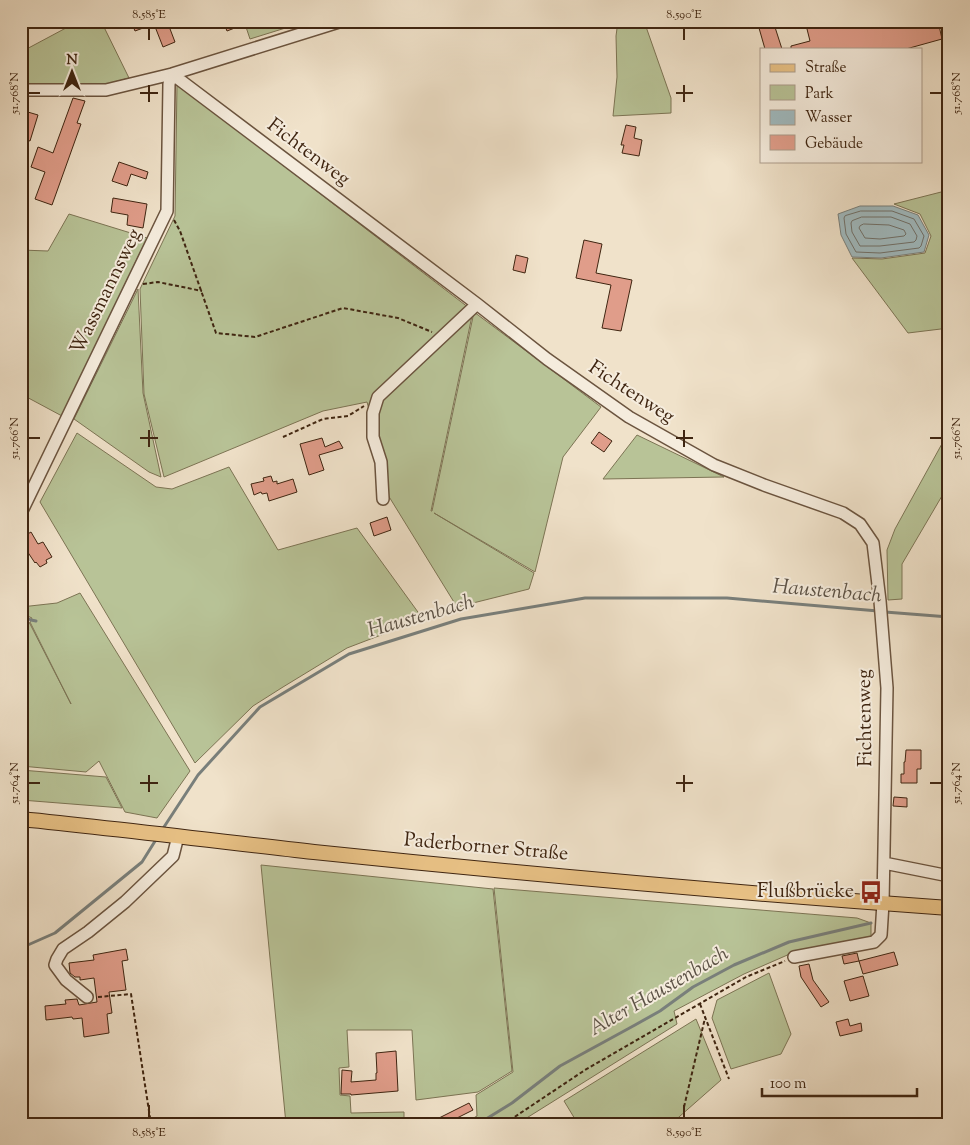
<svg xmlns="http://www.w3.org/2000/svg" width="970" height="1145" font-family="'Sorts Mill Goudy',serif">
  <rect width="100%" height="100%" fill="#f0e2ca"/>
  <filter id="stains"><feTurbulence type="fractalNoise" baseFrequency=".004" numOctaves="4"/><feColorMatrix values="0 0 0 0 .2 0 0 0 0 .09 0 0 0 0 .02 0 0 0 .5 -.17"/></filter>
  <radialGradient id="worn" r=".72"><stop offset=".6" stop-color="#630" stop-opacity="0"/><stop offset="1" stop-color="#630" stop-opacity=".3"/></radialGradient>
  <path fill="#b8c397" stroke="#7c7454" d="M79,21H101L129,78L99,86L21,84V52Z
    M244,21H308L250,39Z
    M618,21H644L671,98V113L613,116L617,77L616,36Z
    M177,84L473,311L431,511H432L474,312L601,407L563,457L535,572L434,513L534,573L529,589L457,607L388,495L383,461L367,402L323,411L164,477L144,394L140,289L175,216Z
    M949,190V328L908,333L852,258L882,259L925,253L931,236L920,214L894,204Z
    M69,214L147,238L62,416L21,394V250L48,251Z
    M138,289L143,393L161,477L149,472L74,419Z
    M949,431V484L902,564V599L888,600L887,550L895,529Z
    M77,433L156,487L172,489L229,467L278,550L357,528L423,619L347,648L283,687L253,706L195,763L40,502Z
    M637,435L724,477L603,479Z
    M80,593L190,771L157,818L125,812L99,761L86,772L21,766V618L29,622L71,704L30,622L32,618L21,613V607L57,603Z
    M21,770L106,777L122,808L21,800Z
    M261,865L493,889L512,1071L478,1092L416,1100L412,1030H347L349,1067L339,1068L340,1095L350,1096L351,1113L404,1112V1124H286Z
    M494,888L857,918L871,923V937L792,953L744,974L674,1011L677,1024L517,1124H463L477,1116L476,1095L513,1072Z
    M769,973L791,1034L781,1054L731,1069L712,1018L717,1000Z
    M696,1019L721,1080L671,1124H578L564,1101Z"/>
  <path fill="#a0bbc1" stroke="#797f7b" d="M860,206H893L918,215L929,235L924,252L881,258L852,257L841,235L838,214Z"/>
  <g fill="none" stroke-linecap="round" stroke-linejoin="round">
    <path stroke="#707069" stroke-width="1" d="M861,211H892L914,219L924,236L921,246L919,248L880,253L856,252L846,234L844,218L845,216Z
      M862,217H891L910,224L917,236L916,240L914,242L880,246H860L852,232L851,223L852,221Z
      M864,224L889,225L904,230L906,234L904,236L880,239L865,238L859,228L860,226Z"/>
    <path stroke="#797f7b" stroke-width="3" d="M885,612L949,617
      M21,615L31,620L36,621
      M162,830L198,775L260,707L349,654L461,619L585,598H727L878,611
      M21,948L55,933L142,862L157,838
      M478,1124L512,1103L560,1066L635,1025L660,1011L693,987L734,965L789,942L871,923"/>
  </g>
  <path fill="#e09d8a" stroke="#3f2511" d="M131,21H167L175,42L163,47L154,24L135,31Z
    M223,21H250V22L227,31Z
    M757,21H773L782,49H765Z
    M805,21H862L863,27L886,21H938L942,39L906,49H791V46L810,41Z
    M73,98L85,101L77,123L81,124L52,205L35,199L45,172L31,167L38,147L53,153Z
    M21,110L38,115L30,141L21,138Z
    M626,125L636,127L634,138L642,140L639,156L622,153L624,145H621Z
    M119,162L148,172L146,179L131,174L127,186L112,181Z
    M113,198L147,204L143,228L127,225L128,215L111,212Z
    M584,240L602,244L596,273L632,280L621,331L602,328L611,285L576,278Z
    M516,255L528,258L525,273L513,270Z
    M599,432L612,441L604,452L591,443Z
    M322,438L325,447L339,441L343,448L319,455L324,470L309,475L300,444Z
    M271,476L273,482L277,481V484L293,479L297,492L269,501L267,493L262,494L261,492L254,495L251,484L264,481L263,478Z
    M387,517L391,530L374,536L370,523Z
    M31,532L38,544L43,542L52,557L46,560L47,563L40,567L36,562L35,563L27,551L25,552L21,545V538Z
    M906,750H921V769H917V783H901V774H904V762H905Z
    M894,797L907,798V807L893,806Z
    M126,949L128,960L122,961L126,990L109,992L112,1013L107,1014L109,1033L84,1037L82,1018L73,1019L72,1017L46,1020L45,1006L66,1004L65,1000L77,999L79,1005L97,1002L94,978L80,980V977H75L70,973L69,963L94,960L93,955Z
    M894,952L898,965L863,974L859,961Z
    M857,953L859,961L844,964L842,956Z
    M809,964L813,980L829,1002L821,1007L801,977L799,966Z
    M863,976L869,996L850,1001L844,981Z
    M848,1019L850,1026L861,1023L862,1031L840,1036L836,1022Z
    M396,1051L398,1091L351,1095V1094H341L342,1070L352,1071L351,1082L376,1080V1073H377L376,1053Z
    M469,1103L473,1110L445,1124H437L435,1120Z"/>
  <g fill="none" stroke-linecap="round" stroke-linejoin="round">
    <defs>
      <path id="minor" d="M172,74L477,304L547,359L629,417L714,465L764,485L843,513L860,524L873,543L880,601L887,688L883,903L881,935L874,942L794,957
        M21,90H106L172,74L342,21
        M383,499L381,462L373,437V413L378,397L477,304
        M21,513L167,211L169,84L172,74
        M884,863L949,876
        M87,997L66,980L55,965L57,959L63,949L88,932L125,902L173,856L178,836"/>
      <path id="major" d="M21,819C119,829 217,841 314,852C525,874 737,893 949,908"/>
    </defs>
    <use href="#minor" stroke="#6b543f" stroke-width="14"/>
    <use href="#major" stroke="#3f2511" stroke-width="16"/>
    <path stroke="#3f2511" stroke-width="2" stroke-dasharray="4 2.5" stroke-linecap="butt" d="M174,220L180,231L216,333L255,337L343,308L398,318L432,332
      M143,284L158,282L202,291
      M283,437L323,419L348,416L364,406
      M98,997L131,994L151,1124
      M700,1004L729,1079
      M684,1107L705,1018
      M504,1124L585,1070L746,977L785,961"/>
    <use href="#minor" stroke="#f5ecdd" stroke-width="11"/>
    <use href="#major" stroke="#e8c185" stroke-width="14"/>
  </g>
  <path fill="none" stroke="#3f2511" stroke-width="2" d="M149,28V40M684,28V40M149,85V102M684,85V102M28,93H40M140,93H158M676,93H693M930,93H942M149,430V447M684,430V447M28,438H40M140,438H158M676,438H693M930,438H942M149,775V792M684,775V792M28,783H40M140,783H158M676,783H693M930,783H942M149,1105V1118M684,1105V1118"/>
  <defs>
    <symbol id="bus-bare" viewBox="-9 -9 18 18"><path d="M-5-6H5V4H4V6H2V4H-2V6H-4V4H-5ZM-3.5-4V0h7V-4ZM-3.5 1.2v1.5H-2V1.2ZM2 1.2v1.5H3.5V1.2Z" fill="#8f2418" stroke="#f5ecdd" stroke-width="2.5" paint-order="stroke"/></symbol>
  </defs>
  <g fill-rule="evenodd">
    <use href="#bus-bare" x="855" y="876" width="32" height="32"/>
  </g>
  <g text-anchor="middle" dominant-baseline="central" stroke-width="4" stroke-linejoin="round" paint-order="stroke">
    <g font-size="20" fill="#3f2511" stroke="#f5ecdd">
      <text transform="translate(308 153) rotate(37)">Fichtenweg</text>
      <text transform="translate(107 292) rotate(-64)">Wassmannsweg</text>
      <text transform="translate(631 393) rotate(33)">Fichtenweg</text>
      <text transform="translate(866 718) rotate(-91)">Fichtenweg</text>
      <text transform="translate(486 848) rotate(5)">Paderborner Straße</text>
    </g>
    <g font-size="20" fill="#3f2511" stroke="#f5ecdd" text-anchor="end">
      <text x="854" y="892">Flußbrücke</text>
    </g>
    <g font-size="21" font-style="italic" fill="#5c5246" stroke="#f5ecdd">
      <text transform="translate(827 592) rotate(5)">Haustenbach</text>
      <text transform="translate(421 617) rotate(-16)">Haustenbach</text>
      <text transform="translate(659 992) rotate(-30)">Alter Haustenbach</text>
    </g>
  </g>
  <rect width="970" height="1145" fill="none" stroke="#f0e2ca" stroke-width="55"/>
  <rect x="760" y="48" width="162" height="115" fill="#f5ecdd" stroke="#ac9c8b"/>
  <rect x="770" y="64" width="25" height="8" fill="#e8c185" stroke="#ac9c8b"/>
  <text x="805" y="72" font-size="15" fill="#3f2511">Straße</text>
  <rect x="770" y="85" width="25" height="15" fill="#b8c397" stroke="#ac9c8b"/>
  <text x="805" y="98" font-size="15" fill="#3f2511">Park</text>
  <rect x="770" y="110" width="25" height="15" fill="#a0bbc1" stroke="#ac9c8b"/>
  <text x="805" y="122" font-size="15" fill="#3f2511">Wasser</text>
  <rect x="770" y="135" width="25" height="15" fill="#e09d8a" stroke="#ac9c8b"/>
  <text x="805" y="148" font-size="15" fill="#3f2511">Gebäude</text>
  <g transform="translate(72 72)" stroke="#f5ecdd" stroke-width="4" paint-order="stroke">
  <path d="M0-4L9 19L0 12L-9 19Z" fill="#3f2511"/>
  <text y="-8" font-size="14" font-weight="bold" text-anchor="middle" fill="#3f2511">N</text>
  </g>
  <path d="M762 1088v8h155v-8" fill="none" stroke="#3f2511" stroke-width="2.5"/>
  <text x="770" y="1088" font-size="15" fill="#3f2511" stroke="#f5ecdd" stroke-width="4" paint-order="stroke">100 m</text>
  <rect x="28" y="28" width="914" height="1090" fill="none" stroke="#3f2511" stroke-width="2"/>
  <g font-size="12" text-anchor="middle" fill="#3f2511">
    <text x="149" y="18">8.585°E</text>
    <text x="684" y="18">8.590°E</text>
    <text transform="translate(14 93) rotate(-90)" y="4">51.768°N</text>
    <text transform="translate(956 93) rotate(-90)" y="4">51.768°N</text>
    <text transform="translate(14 438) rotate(-90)" y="4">51.766°N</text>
    <text transform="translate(956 438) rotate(-90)" y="4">51.766°N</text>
    <text transform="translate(14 783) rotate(-90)" y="4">51.764°N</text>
    <text transform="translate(956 783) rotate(-90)" y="4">51.764°N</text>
    <text x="149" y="1136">8.585°E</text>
    <text x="684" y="1136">8.590°E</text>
  </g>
  <rect width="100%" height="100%" filter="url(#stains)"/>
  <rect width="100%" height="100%" fill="url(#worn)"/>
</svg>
